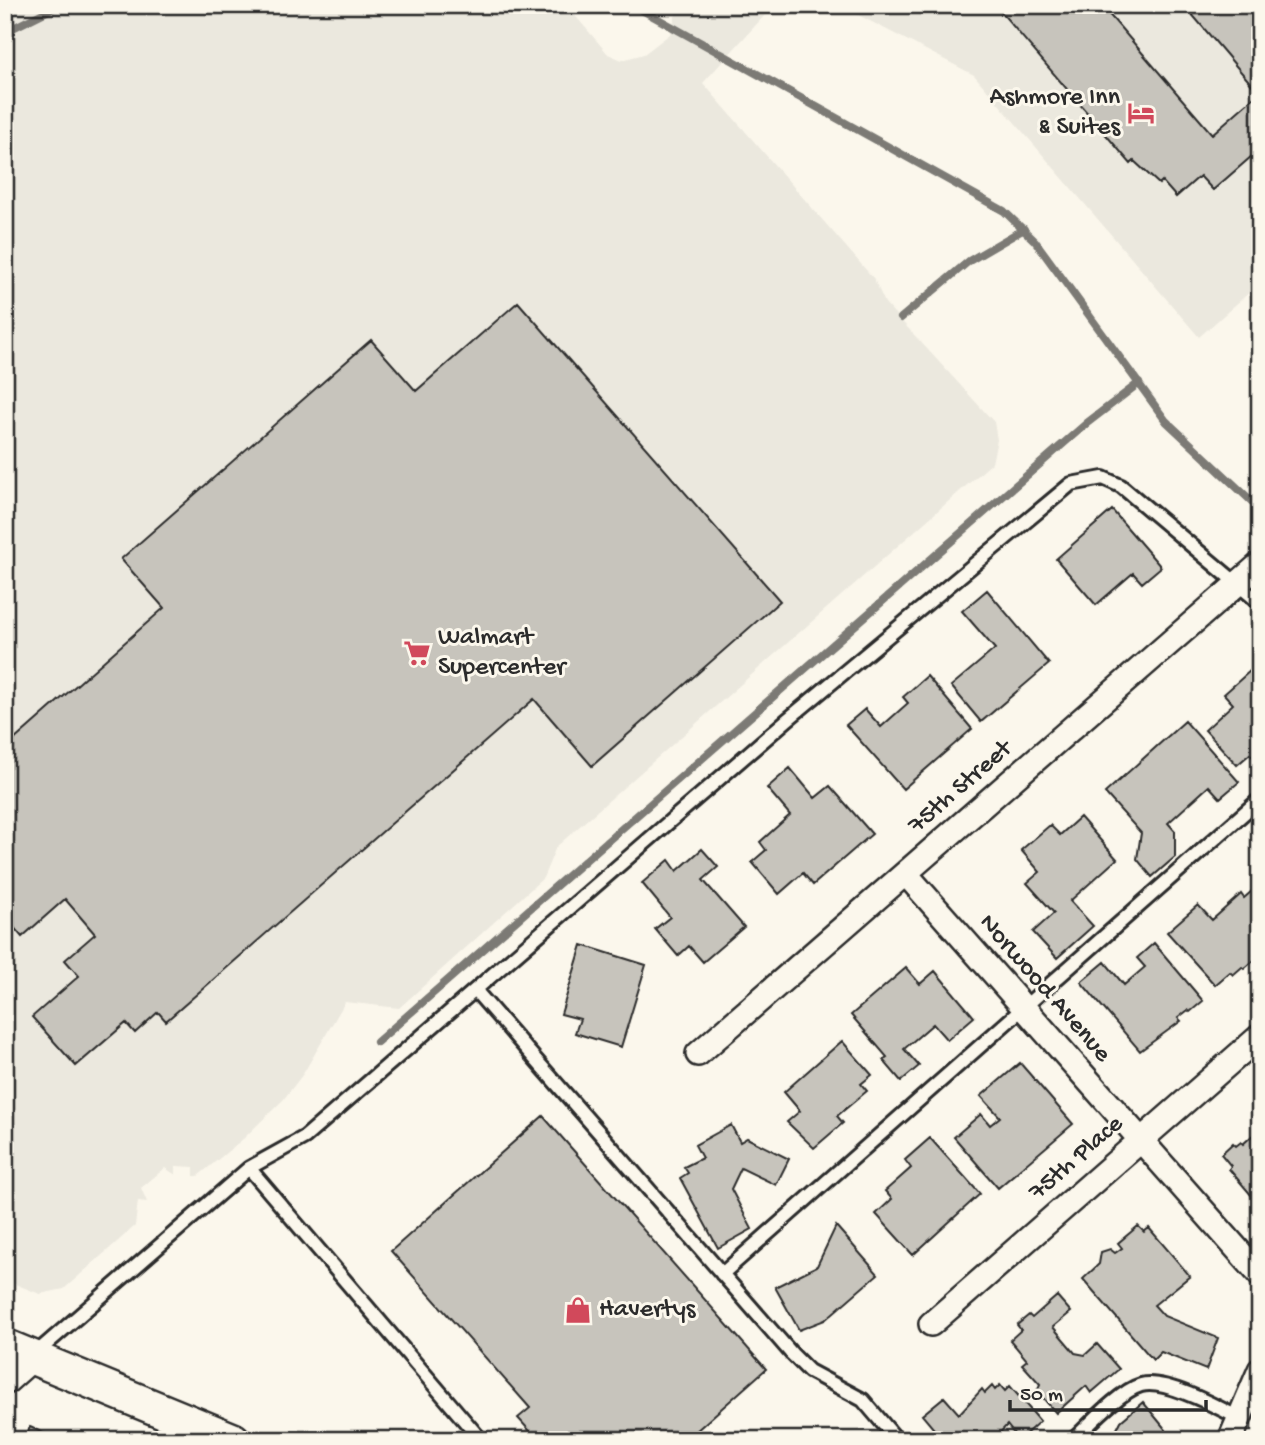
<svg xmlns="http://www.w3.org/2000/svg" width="1265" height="1445" font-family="'Gochi Hand',sans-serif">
  <rect width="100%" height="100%" fill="#fbf7ec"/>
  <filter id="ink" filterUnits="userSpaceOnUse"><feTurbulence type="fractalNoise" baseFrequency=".0143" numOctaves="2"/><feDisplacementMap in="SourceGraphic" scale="14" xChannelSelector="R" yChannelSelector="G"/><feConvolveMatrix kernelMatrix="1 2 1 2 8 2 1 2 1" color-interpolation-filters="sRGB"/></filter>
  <g filter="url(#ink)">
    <path fill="#ebe8de" d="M5,5H566L608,54L622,60L644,54L670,34L676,14L674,5H774L703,83L874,279L885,303L994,422L997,440L992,463L556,847L543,878L480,935L399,1008L345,1002L303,1074L283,1100L243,1139L198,1176H194V1167L176,1166V1175L165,1168L141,1188L147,1202L138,1201L135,1226L64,1289L40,1294L5,1280Z
      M839,5H1260V283L1199,337L974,75Z"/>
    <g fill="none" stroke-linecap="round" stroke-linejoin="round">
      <path stroke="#7b7a75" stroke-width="8" d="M633,5L1004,211L1035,241L1166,421L1260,509
        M5,32L59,5
        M901,318L969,261L1024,229
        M377,1042L1087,423L1139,383"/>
    </g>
    <path fill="#c7c4bc" stroke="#2b2b2b" stroke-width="2" d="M995,5H1101L1212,134L1259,93L1184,5H1260V149L1213,190L1200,176L1176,197L1162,181L1159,184L1134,161L1131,164Z
      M518,302L780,601L592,766L534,699L166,1021L158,1012L135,1033L126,1023L76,1066L32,1017L79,976L65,960L95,934L65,899L22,937L5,917V748L164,608L121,559L371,340L416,391Z
      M1112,510L1161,567L1142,583L1133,573L1096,605L1056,559Z
      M987,590L1049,664L981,722L951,686L995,649L962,611Z
      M1260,662V759L1257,762L1250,754L1237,765L1205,730L1233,704L1224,694Z
      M927,676L972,729L903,789L846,725L865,709L881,727L908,703L903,697Z
      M1185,721L1239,782L1220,798L1209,786L1168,823L1175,831V857L1152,877L1137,859L1141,833L1105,793Z
      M790,768L815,798L830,786L872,834L813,885L803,873L779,894L752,862L766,850L760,842L790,815L767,788Z
      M1080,817L1117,859L1070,901L1093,926L1057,958L1033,932L1054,913L1027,883L1040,872L1021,850L1050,825L1060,835Z
      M702,849L718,867L703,880L744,927L703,962L689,946L678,956L655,929L670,917L642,883L669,860L677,871Z
      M1252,891L1260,896V951L1255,955L1258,957L1244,969L1242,967L1233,975L1230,972L1215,985L1167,932L1198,905L1212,920L1241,894L1244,898Z
      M1154,943L1203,1001L1190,1012L1188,1010L1178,1018L1181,1021L1140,1051L1081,982L1105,962L1124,985L1145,967L1137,958Z
      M582,945L646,965L621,1047L575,1033L580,1019L561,1014Z
      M906,968L920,984L935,971L974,1017L947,1040L933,1024L904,1049L919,1066L901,1081L883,1060L887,1057L851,1015Z
      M842,1041L872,1075L861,1084L867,1091L837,1116L843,1123L814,1148L787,1122L800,1111L784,1092Z
      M1020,1063L1073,1124L998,1188L954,1137L981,1114L990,1125L1000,1117L981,1096Z
      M543,1116L766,1369L686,1440H538L518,1418L530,1408L391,1251Z
      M731,1125L740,1142L747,1138L789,1159L776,1185L741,1168L731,1189L752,1229L718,1248L680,1178L688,1173L684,1167L702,1158L695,1145Z
      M1253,1135L1260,1138V1189L1252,1196L1229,1169L1231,1166L1221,1154L1233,1143L1236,1146L1241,1142L1243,1144Z
      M930,1138L980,1194L913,1255L876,1214L892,1199L885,1191L911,1168L905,1160Z
      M836,1226L878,1274L825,1320L799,1330L775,1287L817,1266Z
      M1138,1226L1144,1232L1149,1228L1190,1276L1154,1305L1164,1316L1218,1338L1206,1370L1161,1352L1153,1360L1083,1279L1099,1264L1101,1252L1110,1249L1115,1253L1122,1248L1118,1243Z
      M1057,1296L1071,1312L1053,1327L1075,1353L1085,1355L1097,1344L1119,1369L1091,1393L1086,1386L1056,1413L1037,1391L1040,1384L1022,1364L1027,1360L1010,1340L1021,1330L1017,1325L1029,1315L1032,1318Z
      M1000,1385L1005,1391L1010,1386L1040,1421L1019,1440L1007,1425L995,1438L993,1436L989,1440H943L922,1415L944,1397L959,1414L982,1389L985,1393L992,1386L995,1390Z
      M1143,1402L1166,1430L1161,1440H1099L1115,1433L1121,1421Z
      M30,1427L59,1440H24Z"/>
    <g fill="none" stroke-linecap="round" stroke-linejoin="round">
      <defs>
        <path id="service" d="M475,990L792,1354L809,1371L863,1400L897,1440
          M249,1168L481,1440
          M722,1274L1260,799
          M35,1354L249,1168L305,1137L787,720L1071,484L1103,478L1121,486L1260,603
          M1073,1440C1090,1424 1120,1391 1141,1385C1164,1378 1218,1407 1239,1418"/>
        <path id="minor" d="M906,874L1260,1275
          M698,1054L1260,564
          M931,1324L1260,1036
          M1230,1440L1260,1370"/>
        <path id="tertiary" d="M5,1380L32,1356"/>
        <path id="secondary" d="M5,1346L233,1440"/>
      </defs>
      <use href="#service" stroke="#2b2b2b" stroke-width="18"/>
      <use href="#minor" stroke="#2b2b2b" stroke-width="28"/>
      <use href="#tertiary" stroke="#2b2b2b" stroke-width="33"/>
      <use href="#secondary" stroke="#2b2b2b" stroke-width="38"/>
      <use href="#service" stroke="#fbf7ec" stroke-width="12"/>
      <use href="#minor" stroke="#fbf7ec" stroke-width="23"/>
      <use href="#tertiary" stroke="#fbf7ec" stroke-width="28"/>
      <use href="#secondary" stroke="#fbf7ec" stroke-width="33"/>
    </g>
  </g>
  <defs>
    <symbol id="hotel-bare" viewBox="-9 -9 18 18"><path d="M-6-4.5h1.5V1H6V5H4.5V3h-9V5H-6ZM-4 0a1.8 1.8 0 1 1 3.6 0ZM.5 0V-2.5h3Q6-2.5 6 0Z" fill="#d1495b" stroke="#fbf7ec" stroke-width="2.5" paint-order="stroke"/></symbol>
    <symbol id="supermarket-bare" viewBox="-9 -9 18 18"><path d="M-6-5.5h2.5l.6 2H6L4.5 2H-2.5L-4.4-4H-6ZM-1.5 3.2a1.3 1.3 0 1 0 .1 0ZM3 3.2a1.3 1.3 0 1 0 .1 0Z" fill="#d1495b" stroke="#fbf7ec" stroke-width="2.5" paint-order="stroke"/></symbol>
    <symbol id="shop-bare" viewBox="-9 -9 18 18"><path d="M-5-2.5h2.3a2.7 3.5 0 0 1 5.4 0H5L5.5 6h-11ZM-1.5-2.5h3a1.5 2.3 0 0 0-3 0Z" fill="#d1495b" stroke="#fbf7ec" stroke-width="2.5" paint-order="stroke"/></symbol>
  </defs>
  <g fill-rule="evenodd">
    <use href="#hotel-bare" x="1122" y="94" width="38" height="38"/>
    <use href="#supermarket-bare" x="398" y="634" width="38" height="38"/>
    <use href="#shop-bare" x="559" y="1291" width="38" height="38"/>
  </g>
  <g text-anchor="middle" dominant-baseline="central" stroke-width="6" stroke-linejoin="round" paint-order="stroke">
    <g font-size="26" fill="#2b2b2b" stroke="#fbf7ec" text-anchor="start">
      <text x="1120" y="98" text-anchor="end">Ashmore Inn<tspan x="1120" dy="30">&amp; Suites</tspan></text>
      <text x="438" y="638">Walmart<tspan x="438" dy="30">Supercenter</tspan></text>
      <text x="599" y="1310">Havertys</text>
    </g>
    <g font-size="26" fill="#2b2b2b" stroke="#fbf7ec">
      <text transform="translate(961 788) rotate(-41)">75th Street</text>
      <text transform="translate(1044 989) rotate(49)">Norwood Avenue</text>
      <text transform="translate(1077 1159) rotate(-41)">75th Place</text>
    </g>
  </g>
  <rect width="1265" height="1445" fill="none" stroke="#fbf7ec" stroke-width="28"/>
  <rect x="14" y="14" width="1237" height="1417" fill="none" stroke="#2b2b2b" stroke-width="2.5" filter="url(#ink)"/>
  <path d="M1010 1400v10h196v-10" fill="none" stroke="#2b2b2b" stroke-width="3.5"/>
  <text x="1020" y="1400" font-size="21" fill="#2b2b2b" stroke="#fbf7ec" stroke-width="5" paint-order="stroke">50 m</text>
</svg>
